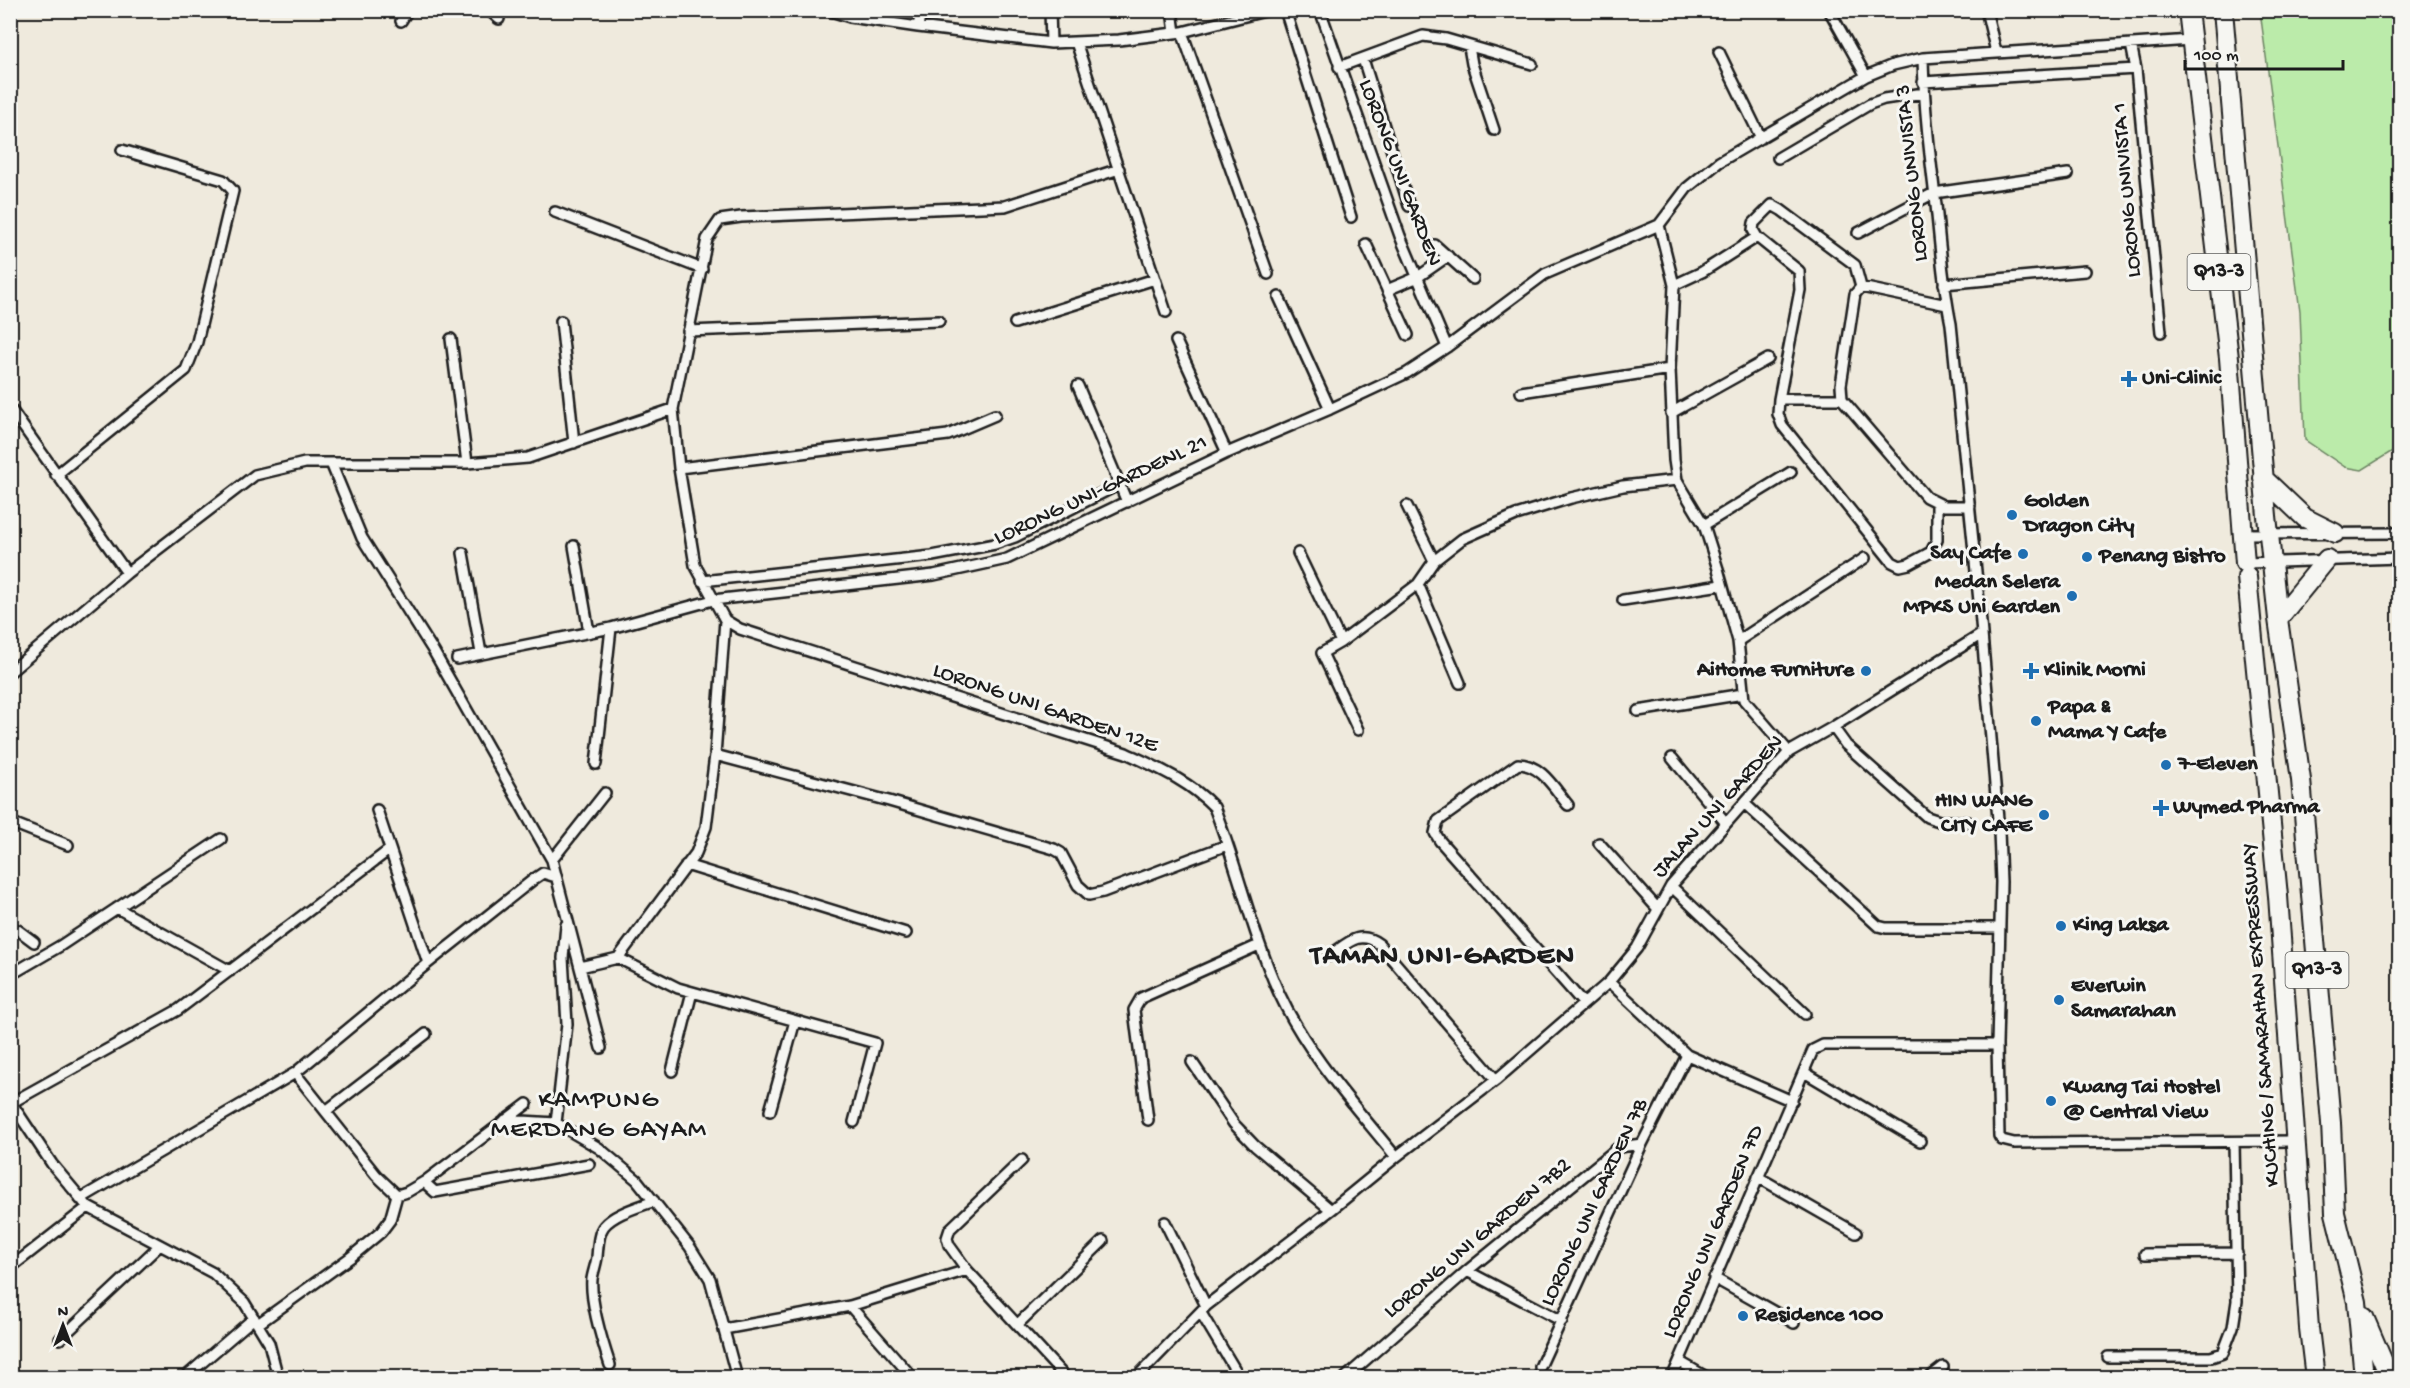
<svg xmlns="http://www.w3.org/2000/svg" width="2410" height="1388" font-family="'Gochi Hand',sans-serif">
  <rect width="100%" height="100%" fill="#efeadd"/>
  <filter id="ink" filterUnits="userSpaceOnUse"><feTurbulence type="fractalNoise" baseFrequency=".0167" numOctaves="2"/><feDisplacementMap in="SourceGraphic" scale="12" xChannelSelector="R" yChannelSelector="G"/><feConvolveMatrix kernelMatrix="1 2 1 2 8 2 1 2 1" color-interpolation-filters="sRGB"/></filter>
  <g filter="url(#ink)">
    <path fill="#bbebaa" stroke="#6c8463" stroke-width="1.5" d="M2260,11H2399V447L2362,470L2345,467L2305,440L2300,311Z"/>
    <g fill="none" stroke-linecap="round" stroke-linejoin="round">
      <defs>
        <path id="street" d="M489,10L499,19
          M828,10L850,17L918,27L1051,43L1119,40L1182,32L1269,10
          M1050,10L1051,43
          M1172,10L1175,33
          M1285,10L1351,217
          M1320,10L1400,236L1447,347
          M1829,10L1866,76
          M1986,10L1996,52
          M401,21L408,10
          M918,27L921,10
          M1182,32L1268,274
          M1076,42L1166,312
          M2131,44L2136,69L2161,332
          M1469,47L1472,64L1494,130
          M1719,52L1761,138
          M1923,58C1924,107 1930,156 1936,205C1940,245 1943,285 1951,324L1980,611L1999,831L2001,882L1997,1045L1999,1136L2002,1140L2014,1143L2296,1141
          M1363,59L1409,206
          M1339,67L1423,36L1446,39L1532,64
          M1923,82L2136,69
          M1778,158L1870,104L1884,99L1924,93
          M555,212L702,269
          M1659,225L1674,285L1670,369L1674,460L1677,480L1704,525L1718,569L1738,641L1744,700L1789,752
          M1858,233L1934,193L2068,174
          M1366,244L1408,335
          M1435,245L1473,279
          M1944,284L2085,271
          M1674,285L1702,272L1757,237
          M1861,287L1855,265L1781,210L1772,205L1754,223L1753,230L1757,237L1799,271L1800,290L1779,399L1778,414L1782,425L1892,562L1900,566L1909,564L1931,552L1937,540V504
          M1387,290L1418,277L1448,256
          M1279,297L1330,409
          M1947,305L1861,287L1855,294L1841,385L1842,399L1926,497L1944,506H1970
          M561,321L574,443
          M1015,323L1155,279
          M688,331L939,321
          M451,339L467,463
          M1176,341L1227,453
          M1078,386L1127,502
          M1521,392L1670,369
          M1779,399H1842
          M10,408L127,573
          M1671,413L1768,359
          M331,463L362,538L434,652L552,860L601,1048
          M679,468L948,435L995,415
          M56,475L186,370L197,342L233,191L223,180L122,150
          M1407,506L1434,561
          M1704,525L1791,472
          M2243,534L2400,533
          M574,546L589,632
          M463,553L481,653
          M1298,553L1341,642
          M2245,563L2400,558
          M702,581L932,556L995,544L1015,537L1118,485
          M1418,584L1460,683
          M1623,600L1721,585
          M725,620L740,629L1126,753C1158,768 1189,781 1214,807C1238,868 1252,933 1279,993C1307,1054 1354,1105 1396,1157
          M1738,641L1865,558
          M457,659L611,628L713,600L934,575L1007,559L1227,453L1330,409L1407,373L1447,347L1545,274L1659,225L1687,188L1719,162L1866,76L1893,65L1923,58L2191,40
          M10,672L127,573L255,475L305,463H467L528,458L673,409
          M1638,711L1743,694
          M1833,727L1846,745L1927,817L1939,821L1968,822
          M1358,730L1322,653L1341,642L1418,584L1434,561L1462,539L1516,515L1571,498L1623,486L1677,480
          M715,755L889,801L1054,849L1061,853L1078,885L1089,895L1103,892L1227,845
          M1672,758L1726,823
          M596,764L611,628
          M1744,803L1878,926L1886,928H1999
          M1568,805C1554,788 1541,764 1518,764L1438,821L1435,833L1440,841L1584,1004
          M377,810L428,963
          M10,822L68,845
          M1599,843L1658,909
          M552,860L605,793
          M686,865L906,933
          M1671,886L1805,1014
          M117,908L230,971
          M10,928L18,930L34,942
          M1329,956C1347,944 1359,929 1379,944L1496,1080
          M618,958L696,853L706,827L715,755L725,620L695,565L679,468L673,409L707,239L720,220L741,217L1005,206L1119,169
          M580,967L618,958L678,988L875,1043L854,1122
          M10,975L60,946L221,839
          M1609,982L1687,1055L1792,1101
          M1192,1062L1234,1124L1255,1146L1331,1210
          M672,1071L692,992
          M1804,1072L1920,1141
          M295,1073L376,1175L397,1195
          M10,1101L52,1164L88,1207L213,1273L244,1302L269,1343L278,1378
          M11,1103L178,1010L389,850
          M326,1111L426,1034
          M770,1111L795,1021
          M505,1120L556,1123L599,1148L637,1180L690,1247L710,1279L737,1378
          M1148,1120L1134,1010L1141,998L1259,945
          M556,1123L567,1024L563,958L566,925
          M1022,1160L950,1229L947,1238L949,1245L967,1270L1066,1378
          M1758,1177L1856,1233
          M424,1182L435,1192L589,1164
          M397,1195L407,1192L424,1182L527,1104
          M80,1199L295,1073L428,963L534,879L543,873L556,877
          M1165,1222L1206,1306
          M2145,1254L2237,1253
          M10,1268L88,1207
          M1467,1271L1562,1321
          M1714,1278L1794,1323
          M850,1306L913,1378
          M1201,1313L1240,1378
          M258,1324L351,1257L381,1232L390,1220L397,1195
          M1018,1324L1103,1241
          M724,1329L850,1306L967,1270
          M60,1339L159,1246
          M2108,1357H2211L2223,1353L2233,1327L2237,1301L2234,1142
          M1680,1362L1708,1378
          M610,1365C603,1344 590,1301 592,1279C593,1272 596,1265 597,1257C598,1247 598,1233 604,1226C615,1213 639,1207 654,1201
          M1540,1367L1642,1144L1687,1055
          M184,1378L254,1318
          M1136,1378L1206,1306L1331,1210L1396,1157L1496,1080L1609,982L1637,948L1671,886L1789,752L1833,727L1982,634
          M1345,1378L1467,1271L1619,1147L1642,1144
          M1672,1378L1813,1050L1823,1045H1997
          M1929,1378L1943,1367"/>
        <path id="highway" d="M2188,10L2229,358L2245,563
          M2223,10L2267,516L2278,619L2301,780L2331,1123L2335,1213L2357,1302L2364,1378
          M2263,478L2305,518L2335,533
          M2247,577L2278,896L2309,1328L2315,1378
          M2278,619L2327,559
          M2364,1317L2390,1378"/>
      </defs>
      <use href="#street" stroke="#1c1c1c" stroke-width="14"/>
      <use href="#highway" stroke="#1c1c1c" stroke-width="22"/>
      <use href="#street" stroke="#f6f6f2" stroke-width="9"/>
      <use href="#highway" stroke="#f6f6f2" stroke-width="18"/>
    </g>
  </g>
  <g fill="#1f6fb2" stroke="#f6f6f2" stroke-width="2">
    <path d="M2126 370h6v6h6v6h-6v6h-6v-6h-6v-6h6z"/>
    <circle cx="2012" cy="515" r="6"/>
    <circle cx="2023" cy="554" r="6"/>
    <circle cx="2087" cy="557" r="6"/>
    <circle cx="2072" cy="596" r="6"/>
    <circle cx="1866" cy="671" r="6"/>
    <path d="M2028 662h6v6h6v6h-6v6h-6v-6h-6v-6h6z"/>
    <circle cx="2036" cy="721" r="6"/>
    <circle cx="2166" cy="765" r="6"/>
    <path d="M2158 799h6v6h6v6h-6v6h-6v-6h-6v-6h6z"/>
    <circle cx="2044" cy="815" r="6"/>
    <circle cx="2061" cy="926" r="6"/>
    <circle cx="2059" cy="1000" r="6"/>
    <circle cx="2051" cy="1101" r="6"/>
    <circle cx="1743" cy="1316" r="6"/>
  </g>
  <g text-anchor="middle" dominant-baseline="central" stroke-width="6" stroke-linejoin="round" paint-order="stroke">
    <g fill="#f6f6f2" stroke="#5d5d5c" stroke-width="1.5">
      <rect x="2187.5" y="254" width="63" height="36" rx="4.5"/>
      <rect x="2285.5" y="952" width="63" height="36" rx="4.5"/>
    </g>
    <g font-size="21" font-weight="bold" fill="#1c1c1c">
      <text x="2219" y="272">Q13-3</text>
      <text x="2317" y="970">Q13-3</text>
    </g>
    <g font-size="22" fill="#1c1c1c" stroke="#f6f6f2">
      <text transform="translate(1399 173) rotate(69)">LORONG UNI GARDEN</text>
      <text transform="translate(1913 173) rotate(-96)">LORONG UNIVISTA 3</text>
      <text transform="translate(2128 190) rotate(-95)">LORONG UNIVISTA 1</text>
      <text transform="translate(1101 491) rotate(-25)">LORONG UNI-GARDENL 21</text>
      <text transform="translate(1045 709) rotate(19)">LORONG UNI GARDEN 12E</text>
      <text transform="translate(1719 807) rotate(-48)">JALAN UNI GARDEN</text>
      <text transform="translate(2262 1015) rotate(-94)">KUCHING / SAMARAHAN EXPRESSWAY</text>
      <text transform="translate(1595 1203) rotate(-65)">LORONG UNI GARDEN 7B</text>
      <text transform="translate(1714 1232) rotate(-67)">LORONG UNI GARDEN 7D</text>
      <text transform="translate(1478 1239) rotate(-40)">LORONG UNI GARDEN 7B2</text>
    </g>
    <g font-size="22" font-weight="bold" fill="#1c1c1c" stroke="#f6f6f2" text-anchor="start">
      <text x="2142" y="379">Uni-Clinic</text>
      <text x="2024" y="502">Golden<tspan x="2024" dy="25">Dragon City</tspan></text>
      <text x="2011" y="554" text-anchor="end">Say Cafe</text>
      <text x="2099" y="557">Penang Bistro</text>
      <text x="2060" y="583" text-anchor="end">Medan Selera<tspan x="2060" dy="25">MPKS Uni Garden</tspan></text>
      <text x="1854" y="671" text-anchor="end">AiHome Furniture</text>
      <text x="2044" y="671">Klinik Morni</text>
      <text x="2048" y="708">Papa &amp;<tspan x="2048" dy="25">Mama Y Cafe</tspan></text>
      <text x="2178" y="765">7-Eleven</text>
      <text x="2032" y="802" text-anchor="end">HIN WANG<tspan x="2032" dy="25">CITY CAFE</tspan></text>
      <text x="2173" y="808">Wymed Pharma</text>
      <text x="2073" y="926">King Laksa</text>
      <text x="2071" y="987">Everwin<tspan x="2071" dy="25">Samarahan</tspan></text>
      <text x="2063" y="1088">Kwang Tai Hostel<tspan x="2063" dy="25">@ Central View</tspan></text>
      <text x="1755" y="1316">Residence 100</text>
    </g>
    <g font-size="26" letter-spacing="1.5" fill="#1c1c1c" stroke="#f6f6f2">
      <text x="599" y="1101">KAMPUNG<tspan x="599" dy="30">MERDANG GAYAM</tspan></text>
    </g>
    <g font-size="28" font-weight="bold" letter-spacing="1.5" fill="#1c1c1c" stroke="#f6f6f2">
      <text x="1443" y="957">TAMAN UNI-GARDEN</text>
    </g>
  </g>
  <rect width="2410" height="1388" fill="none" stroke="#f6f6f2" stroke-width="36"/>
  <rect x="18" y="18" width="2374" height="1352" fill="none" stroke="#1c1c1c" stroke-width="2" filter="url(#ink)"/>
  <g transform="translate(63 1325)" stroke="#f6f6f2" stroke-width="4.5" paint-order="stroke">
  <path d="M0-4.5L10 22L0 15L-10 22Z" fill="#1c1c1c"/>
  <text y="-9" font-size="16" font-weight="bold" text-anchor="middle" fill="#1c1c1c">N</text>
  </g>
  <path d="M2185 60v9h158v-9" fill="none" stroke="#1c1c1c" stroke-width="3"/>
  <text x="2194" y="60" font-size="18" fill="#1c1c1c" stroke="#f6f6f2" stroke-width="4.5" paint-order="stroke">100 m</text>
</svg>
